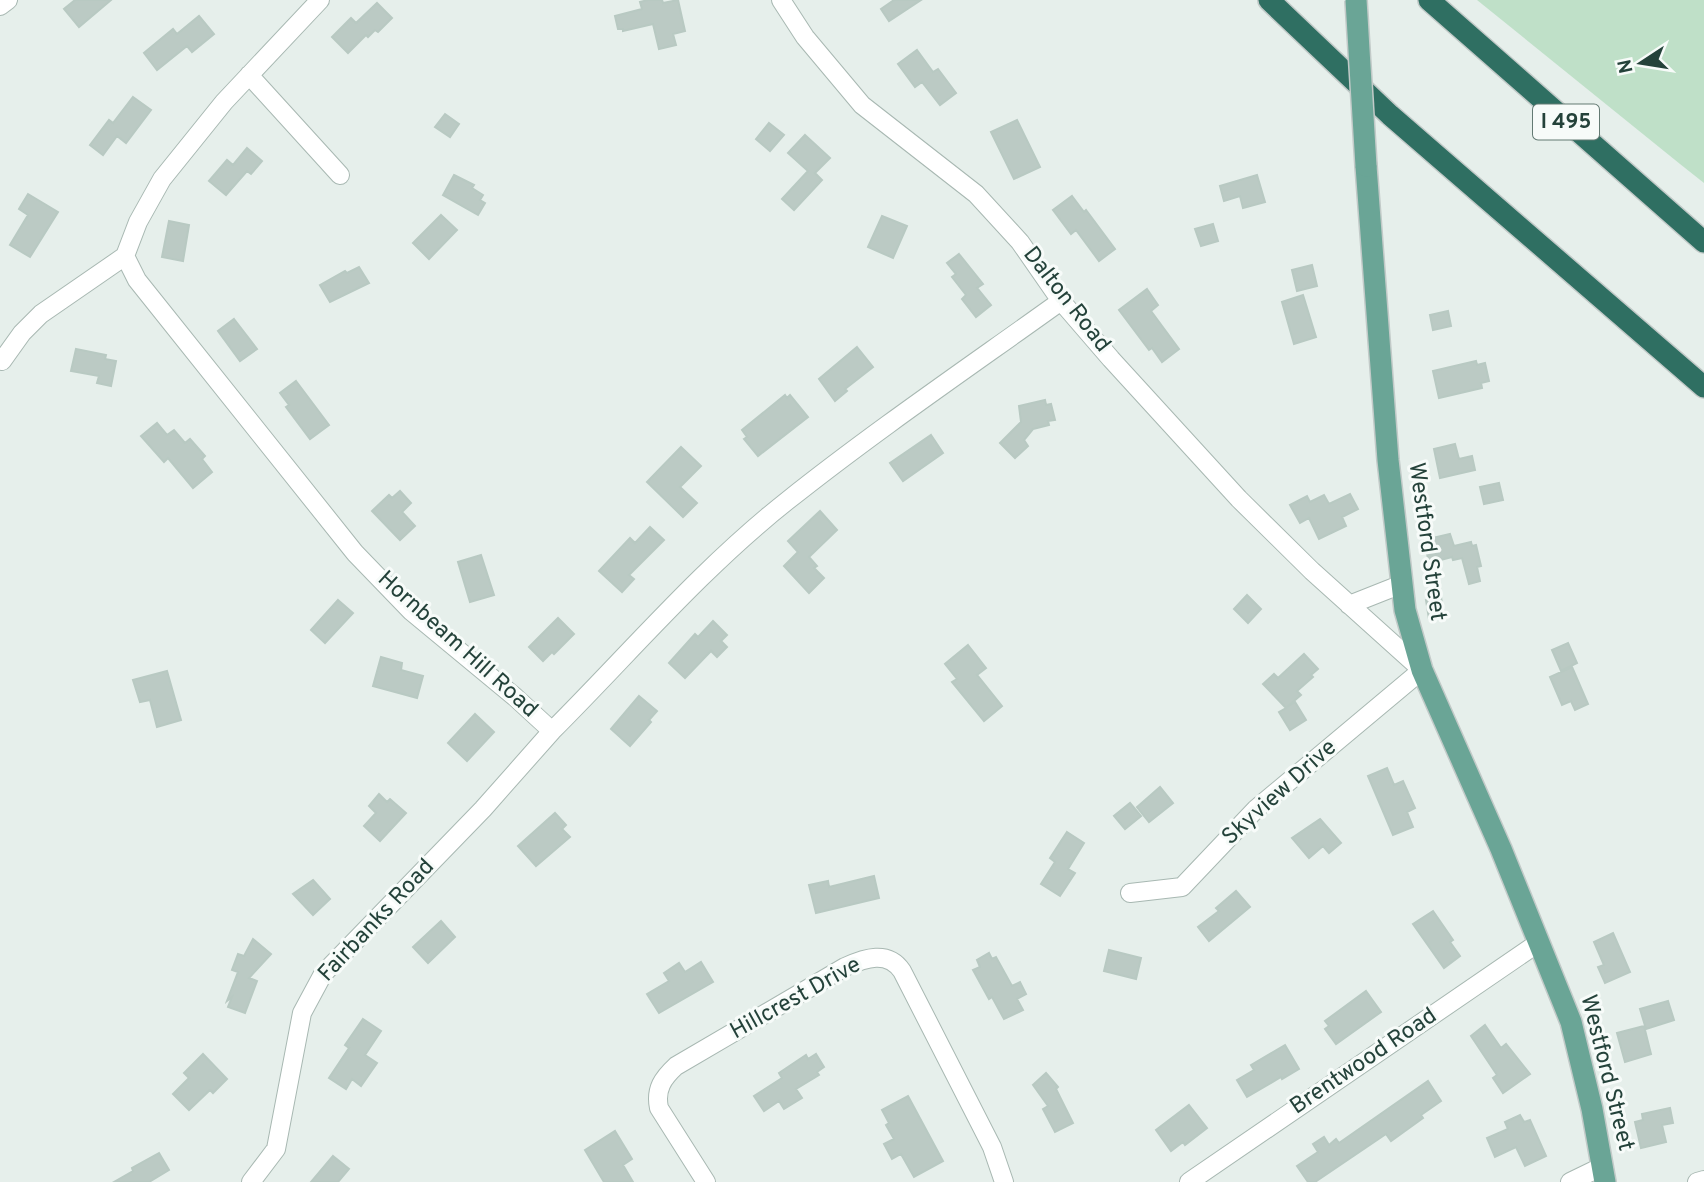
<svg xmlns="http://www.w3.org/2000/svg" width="1704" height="1182" font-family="Overpass,sans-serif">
  <rect width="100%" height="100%" fill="#e6efeb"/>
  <path fill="#bfe0c8" d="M1477,0H1704V183L1680,164Z"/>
  <path fill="#bbcac4" stroke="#b8c9c2" stroke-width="2" d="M75,0H111L79,27L64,9Z
    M648,0H662L663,3L678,0L685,31L673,34L676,45L659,49L653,24L623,31V29H618L615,16L642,9L640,2Z
    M894,0H921L889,21L881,9Z
    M377,3L392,18L378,32L375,30L368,37L366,35L348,53L332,37L351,18L356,23Z
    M199,16L214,34L192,52L187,46L157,70L144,53L173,29L177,34Z
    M917,50L933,72L938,69L956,93L940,105L922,82L915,87L898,64Z
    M133,97L151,110L126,143L117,136L103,155L90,145L109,120L113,123Z
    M445,114L459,124L450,137L435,127Z
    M1017,120L1040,167L1014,179L991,132Z
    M769,123L784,135L770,151L756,139Z
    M805,135L830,158L815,173L822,180L794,210L782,199L808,171L788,153Z
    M247,148L262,161L251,174L247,171L226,195L209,181L227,160L233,165Z
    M454,175L474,185L472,188L483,195L480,200L485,203L478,215L443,195Z
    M1257,175L1265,202L1243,208L1240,196L1224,201L1220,186Z
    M28,194L58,212L30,257L10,245L28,215L19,209Z
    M1072,196L1084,212L1086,210L1115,249L1099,261L1076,230L1071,234L1053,210Z
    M441,215L457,230L429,259L413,243Z
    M882,216L907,226L893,258L868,247Z
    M169,221L189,225L183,261L162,257Z
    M1213,224L1218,241L1201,246L1195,229Z
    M959,254L983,284L977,288L991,305L976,317L962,299L966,295L952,277L956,274L947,263Z
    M1312,265L1317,286L1297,291L1292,270Z
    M359,267L369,283L330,302L320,285L345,271L347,273Z
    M1147,289L1158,305L1151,311L1179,349L1162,362L1152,348L1149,350L1119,310Z
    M1303,295L1316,337L1294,344L1282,302Z
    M1448,311L1451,326L1433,330L1430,315Z
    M234,319L257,349L240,361L218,331Z
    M857,347L873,367L845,389L847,391L835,401L819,379Z
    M76,349L106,355L105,359L116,361L111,386L97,383L99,376L71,371Z
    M1476,361L1477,365L1485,363L1489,381L1481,383L1482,388L1439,398L1433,371Z
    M296,381L329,425L310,439L286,407L289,405L280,393Z
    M785,395L787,398L790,395L808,417L758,456L744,439L747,437L742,430Z
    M1045,400L1046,405L1051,404L1055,420L1048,421L1049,425L1033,429L1024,440L1028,446L1015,458L1000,443L1021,422L1019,406Z
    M157,423L167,435L174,430L185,443L190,439L205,456L202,459L212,472L193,488L168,458L164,462L141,436Z
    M931,435L943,453L903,481L890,463Z
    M1455,444L1459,459L1472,456L1475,470L1440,478L1434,449Z
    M681,447L701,466L680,487L697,503L683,517L647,482Z
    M1499,483L1503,500L1484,504L1480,487Z
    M400,491L411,503L402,512L415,526L400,540L372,511L389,495L392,498Z
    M1350,494L1358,509L1342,517L1346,526L1319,539L1309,518L1300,523L1290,505L1307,496L1310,502L1324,495L1329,504Z
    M820,511L837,530L809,557L817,566L814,568L824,578L809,593L784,566L798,552L788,541Z
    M650,527L664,540L629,575L634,579L622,592L599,571L630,538L635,543Z
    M1450,534L1454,546L1471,542L1472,546L1476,545L1481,566L1477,567L1480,581L1469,584L1462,558L1453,560L1452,557L1429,563L1424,540Z
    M481,555L494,595L470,602L458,562Z
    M1247,595L1261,609L1248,623L1234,609Z
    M1441,597L1444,616L1429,619L1426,600Z
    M338,600L353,613L325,643L311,630Z
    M558,618L574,634L554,654L552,652L543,661L529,647Z
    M713,621L727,635L721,641L727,647L717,657L711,651L685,678L669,663L695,634L698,637Z
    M1568,643L1577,663L1561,671L1552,650Z
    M968,645L986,668L977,675L1002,706L984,721L952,682L957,679L945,664Z
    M1304,654L1318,669L1311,675L1313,677L1297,691L1301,695L1287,707L1295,702L1306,720L1290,730L1279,712L1286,708L1263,684L1274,674L1278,678Z
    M381,657L402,663L401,670L423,676L417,698L373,686Z
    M1572,667L1588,704L1575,710L1571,701L1562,705L1550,677Z
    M167,671L181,720L157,727L150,700L140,702L133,680Z
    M639,696L657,711L649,720L651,722L630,746L611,729Z
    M475,714L494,732L467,761L448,743Z
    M1387,768L1394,785L1403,781L1415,808L1407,812L1413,827L1393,835L1368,776Z
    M1160,787L1173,803L1149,822L1137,807Z
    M379,794L387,802L390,799L406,813L380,841L364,826L376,813L369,806Z
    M1130,803L1141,816L1125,829L1114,816Z
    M555,813L566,825L562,829L570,837L536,866L518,846Z
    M1320,819L1341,843L1329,853L1323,846L1309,858L1292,838Z
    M1067,832L1084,843L1068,869L1075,873L1060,896L1041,884L1055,862L1050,858Z
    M874,876L879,898L816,913L809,885L828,881L829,887Z
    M313,880L330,899L313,915L293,894Z
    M1236,891L1250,907L1209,941L1198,927L1219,911L1216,908Z
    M1433,911L1453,940L1450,942L1460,956L1444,968L1413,924Z
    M441,921L455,937L428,963L413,947Z
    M1613,933L1630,972L1605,983L1598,967L1604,965L1594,942Z
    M253,939L271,954L249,978L257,981L245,1013L228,1007L232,997L227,1001L238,972L232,970L238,954L244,956Z
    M1109,950L1141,958L1136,979L1104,971Z
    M989,953L992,959L996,957L1012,986L1020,982L1026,994L1017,999L1023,1010L1004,1019L992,997L989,999L973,970L980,967L977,960Z
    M701,962L713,982L659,1013L647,994L669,981L664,973L679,963L685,972Z
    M1366,991L1381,1012L1336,1044L1325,1029L1329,1026L1325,1021Z
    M1668,1001L1674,1020L1646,1029L1640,1009Z
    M363,1019L381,1031L365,1055L377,1063L361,1086L352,1079L346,1089L329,1078L349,1048L345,1045Z
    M1485,1025L1501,1048L1506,1044L1530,1074L1503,1093L1493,1078L1497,1075L1471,1036Z
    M1644,1026L1651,1054L1625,1062L1617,1033Z
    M1285,1045L1299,1069L1282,1079L1281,1077L1247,1097L1237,1080L1254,1070L1251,1065Z
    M203,1054L227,1079L213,1093L210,1090L189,1110L173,1094L189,1078L184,1073Z
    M816,1054L824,1067L817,1072L819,1075L796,1089L802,1098L784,1109L779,1101L764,1111L754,1096L782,1078L779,1073L806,1055L808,1059Z
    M1046,1073L1058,1087L1056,1089L1073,1123L1055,1132L1043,1109L1048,1106L1033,1085Z
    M1428,1081L1441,1101L1421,1115L1423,1118L1391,1141L1386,1134L1315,1182H1308L1297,1166L1318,1152L1313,1144L1324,1137L1329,1145L1336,1139L1339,1143Z
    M908,1096L943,1161L914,1177L901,1154L892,1159L884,1144L894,1139L886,1125L889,1123L882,1110Z
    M1189,1105L1207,1128L1185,1145L1183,1142L1171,1151L1156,1130Z
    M1670,1108L1673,1123L1662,1125L1666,1142L1641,1148L1635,1122L1643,1120L1642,1114Z
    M1520,1115L1524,1122L1530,1120L1546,1156L1525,1166L1516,1147L1495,1157L1487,1138L1508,1129L1505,1122Z
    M615,1131L632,1159L623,1165L633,1182H604L585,1150Z
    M159,1153L169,1170L149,1182H114L133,1171L132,1168Z
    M333,1156L349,1169L338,1182H311Z"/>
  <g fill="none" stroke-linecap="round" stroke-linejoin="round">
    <defs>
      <path id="minor" d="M320,0L224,102L162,179L138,222L125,256L137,280L355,553L411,611L515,697L552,731C629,654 701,569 787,501C875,431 969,367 1061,301
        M781,0L805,37L862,105L976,194L1020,242L1061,301L1111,359L1239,499L1312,571L1422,670L1256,809L1182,887L1130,893
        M0,6L8,0
        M249,75L340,175
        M2,361L22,333L41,314L125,256
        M1349,605L1402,584
        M251,1182L276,1149L302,1013L323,974L483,809L552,731
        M706,1182L659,1108C655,1089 663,1078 676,1066L845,967C865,958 888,950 902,971L992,1147L1004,1182
        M1189,1182L1538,943
        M1570,1182L1603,1166
        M1697,1182L1704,1180"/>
      <path id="major" d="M1366,166L1388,460L1405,610L1422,670L1501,849L1571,1022L1592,1109L1605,1182"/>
      <path id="highway" d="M1269,0L1390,115L1704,387
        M1429,0L1704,242"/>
    </defs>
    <use href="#minor" stroke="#a8b8b2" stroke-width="20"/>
    <use href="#major" stroke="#c2cac8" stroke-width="24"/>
    <use href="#highway" stroke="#c2cac8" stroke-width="24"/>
    <use href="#minor" stroke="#fff" stroke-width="18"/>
    <use href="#major" stroke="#6aa596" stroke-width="21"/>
    <use href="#highway" stroke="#2f6f62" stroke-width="21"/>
    <defs>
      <path id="major-bridge" d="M1356,0L1366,166"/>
    </defs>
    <use href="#major-bridge" stroke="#c2cac8" stroke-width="24" stroke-linecap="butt"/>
    <use href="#major-bridge" stroke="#6aa596" stroke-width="21"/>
  </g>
  <g text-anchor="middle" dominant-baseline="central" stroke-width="6" stroke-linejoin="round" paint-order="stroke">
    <rect fill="#f7fbf9" stroke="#637a73" stroke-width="2" x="1533" y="104.5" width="66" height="35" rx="5"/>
    <g font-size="21" font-weight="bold" fill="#24423a">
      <text x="1566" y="122">I 495</text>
    </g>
    <g font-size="23" fill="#24423a" stroke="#f7fbf9">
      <text transform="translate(1066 300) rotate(52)">Dalton Road</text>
      <text transform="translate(1426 542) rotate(82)">Westford Street</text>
      <text transform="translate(457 645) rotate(42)">Hornbeam Hill Road</text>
      <text transform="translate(1280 793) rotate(-42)">Skyview Drive</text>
      <text transform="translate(377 921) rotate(-47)">Fairbanks Road</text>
      <text transform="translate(796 999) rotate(-29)">Hillcrest Drive</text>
      <text transform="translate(1364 1062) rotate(-34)">Brentwood Road</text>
      <text transform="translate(1606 1073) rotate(76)">Westford Street</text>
    </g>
  </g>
  <g transform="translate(1641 63) rotate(258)" stroke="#f7fbf9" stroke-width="5" paint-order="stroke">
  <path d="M0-5L12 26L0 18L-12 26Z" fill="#24423a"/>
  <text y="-10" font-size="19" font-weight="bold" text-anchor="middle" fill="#24423a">N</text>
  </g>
</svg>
